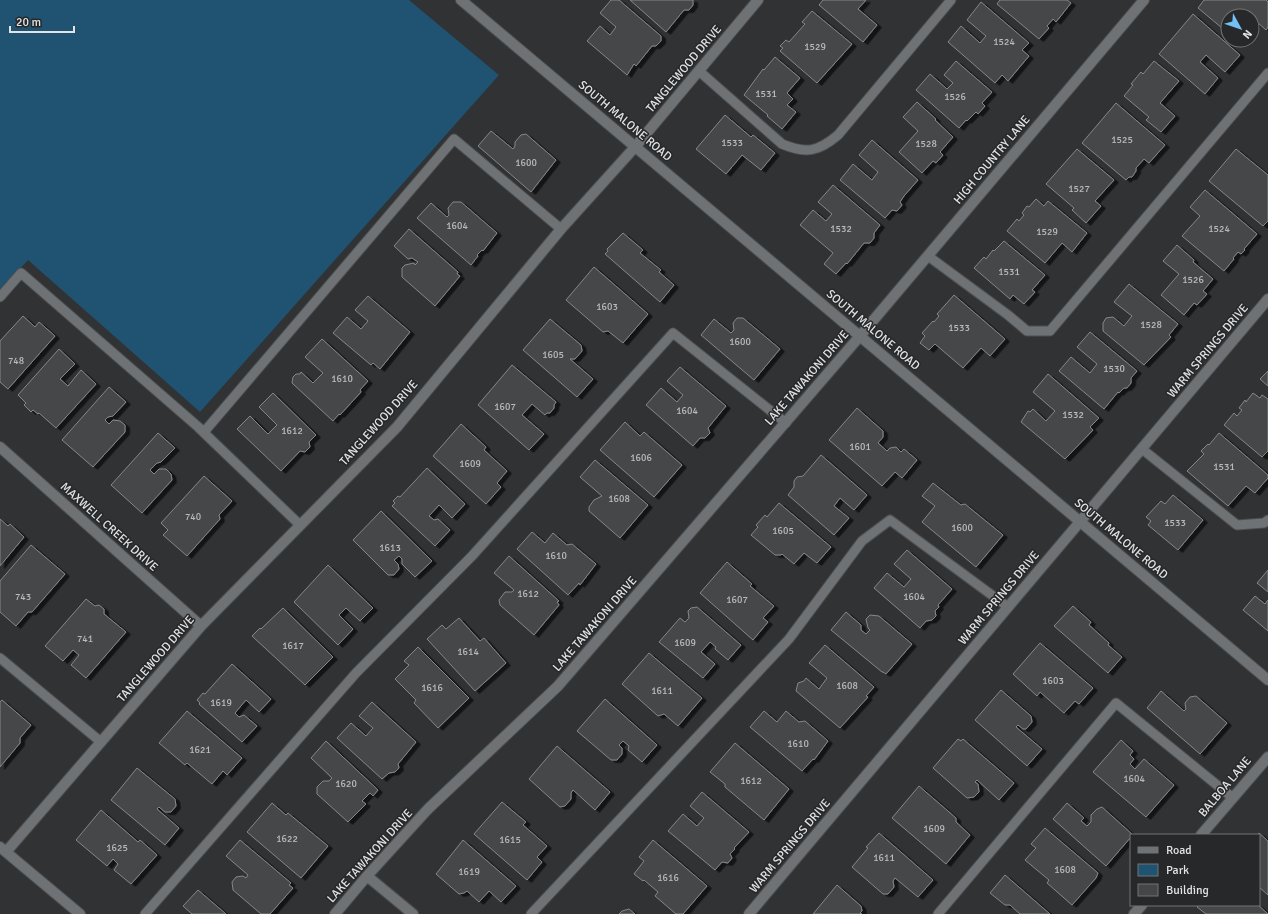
<svg xmlns="http://www.w3.org/2000/svg" width="1268" height="914" font-family="Signika,sans-serif">
  <defs>
    <filter id="shadow"><feDropShadow dx="4.5" dy="2.5" stdDeviation="0" flood-color="#0009"/></filter>
  </defs>
  <rect width="100%" height="100%" fill="#303234"/>
  <path fill="#205272" d="M0,0H409L499,75L200,412L28,260L0,291Z"/>
  <path fill="#444749" stroke="#85888a" filter="url(#shadow)" d="M611,0H619L661,36V41L656,46H652L636,66L634,64L627,75L587,41L600,26L610,35L616,27L600,13Z
    M630,0H693V5L689,10H684L666,32Z
    M823,0H866L858,9L877,25L863,42L819,5Z
    M1000,0H1067L1071,3L1056,22L1053,19L1047,26L1049,28L1039,39L997,4Z
    M1204,0H1266L1268,2V27L1266,30L1257,22L1252,28V16H1228V33L1198,8Z
    M981,2L1029,43L1022,50L1029,56L1008,81L1002,75L995,83L948,42L961,26L980,43L986,36L967,20Z
    M812,11L852,44L817,83L780,51L783,48L780,46L786,40L789,42L805,24L802,22Z
    M1193,14L1240,55L1225,72L1206,55L1200,62L1218,78L1205,94L1159,54Z
    M775,57L800,78L787,93L793,99L787,105L796,112L782,129L767,116L768,115L744,95L763,69L764,70Z
    M956,61L992,92L982,103L985,106L978,114L976,112L967,121L966,120L959,128L916,90L930,74L947,89L953,83L944,75Z
    M1154,61L1179,81L1160,103L1175,116L1161,132L1146,120L1149,117L1124,96L1133,85L1131,84L1141,72L1143,74Z
    M917,102L936,119L935,120L953,137L940,152L943,155L936,163L933,161L922,173L899,152L918,131L903,117Z
    M1116,103L1165,145L1149,163L1144,159L1136,168V171L1132,177H1129L1126,180L1082,143Z
    M725,115L751,137L753,135L775,153L761,170L742,155L726,174L696,149Z
    M491,131L513,149L515,146V142L521,135L526,134L556,160L531,192L478,146Z
    M872,140L918,180L904,196L900,202L902,205L897,211L892,210L885,218L840,180L853,164L872,180L878,172L859,155Z
    M1077,149L1114,180L1095,201L1101,206L1086,223L1072,210L1074,208L1046,184Z
    M1236,149L1268,175V221L1263,226L1209,181Z
    M833,185L880,225L874,233V238L870,243H864L847,264L846,263L836,274L824,264L833,253L800,225L813,210L826,221L832,214L818,202Z
    M1205,190L1257,234L1244,249L1245,250L1241,254L1238,252L1233,258L1234,259L1224,271L1182,236L1200,216L1190,207Z
    M1036,199L1044,206L1048,201L1087,233L1072,252L1062,243L1045,263L1007,231L1017,219L1019,221L1024,215L1022,213L1027,206L1029,207Z
    M453,202H461L497,233L483,251L482,250L477,255L478,256L471,265L417,218L431,203L447,217L449,215L448,208Z
    M409,229L458,272L457,274L460,276L435,306L402,277V268L405,265L414,263L415,265L418,262L412,258L408,259L394,246Z
    M623,233L643,250L640,253L661,270L659,272L674,285L660,302L605,254L608,251L607,249Z
    M1004,241L1045,275L1032,290L1035,292L1024,304L1013,295L1010,299L974,268L984,257L986,259L993,250L994,251Z
    M1177,245L1194,260L1193,262L1213,279L1203,291L1207,294L1197,305L1194,303L1184,315L1161,295L1179,274L1163,261Z
    M594,267L648,314L623,343L608,331L603,332L566,300Z
    M1129,284L1178,324L1169,335L1171,337L1144,365L1103,331V323L1106,318L1113,317L1124,326L1132,316L1114,302Z
    M954,295L1005,339L990,356L981,348L963,368L935,344L929,350L920,343L925,336L922,333L933,321L934,322L939,316L937,314Z
    M368,296L410,332L380,369L373,363L371,365L333,333L347,317L361,329L368,321L355,310Z
    M23,316L35,327L39,322L55,336L8,389L0,382V341Z
    M737,318H743L780,349L754,380L701,335L714,319L731,333L734,330L733,323Z
    M550,319L581,345L582,351L575,359H570L593,379L577,397L523,350Z
    M1090,332L1137,371L1131,378V383L1127,388H1124L1119,393L1118,392L1104,409L1059,371L1071,357L1090,373L1097,364L1077,347Z
    M322,339L368,381L360,390L361,392L340,415L339,414L333,421L292,383L293,377L296,374H300L301,372L313,383L323,373L305,357Z
    M59,349L75,364L60,379L68,386L81,370L96,384L56,428L39,413L38,414L33,410L31,412L24,405L26,403L18,395Z
    M512,365L556,402L554,405V408L550,413H547L545,415L532,404L522,415L544,434L529,450L478,405Z
    M680,367L726,406L708,428L710,433L705,438H700L693,446L646,405L661,388L677,402L683,395L667,381Z
    M1268,371V386L1260,379Z
    M1048,374L1099,418L1090,427L1093,430L1065,459L1021,422L1028,411L1030,412L1033,409L1046,421L1055,411L1033,392Z
    M109,387L126,402L113,416L108,417L105,420L109,424L113,420L120,421L125,425V432L93,467L62,440Z
    M273,393L316,435L309,442L310,447L305,452L300,451L281,471L237,429L250,416L268,434L277,425L259,407Z
    M1253,393L1260,398L1262,395L1268,399V451L1262,457L1224,425L1234,413L1237,416L1242,410L1239,408L1245,400L1246,402Z
    M857,408L883,431V437L878,443L887,451L890,448L896,447L901,452L904,449L917,460L902,478L895,472L882,486L829,440Z
    M625,422L640,436L644,432L682,465L654,497L600,450Z
    M461,424L486,447L484,450L507,471L497,483L501,487L486,504L433,456Z
    M158,433L175,448L161,462L157,463L150,470L154,474L159,469H166L171,474L172,480L142,513L111,485Z
    M1219,433L1268,475V478L1255,493L1246,486L1228,506L1187,471L1204,454L1201,451L1208,444L1209,445Z
    M821,455L867,495L854,510L840,498L834,506L849,518L834,535L788,495L794,487V481L797,477L803,476Z
    M595,460L648,505L620,538L589,511V507L594,500L602,496L580,477Z
    M427,468L465,504L452,518L439,505L429,516L434,520L438,519L450,530L435,546L392,506L395,503L393,501L398,496L400,497Z
    M204,476L232,501L219,515L220,519L187,556L163,535L168,530L161,523Z
    M933,483L961,505L965,504L1003,535L976,567L922,522L935,506L922,496Z
    M1173,495L1203,520L1178,550L1148,525L1151,521L1146,517L1161,501L1165,504Z
    M779,503L831,547L817,563L804,553L794,564L782,554L781,555H775L751,535L758,527L756,525L765,515L767,517Z
    M381,511L432,561L415,577L402,564V559L399,556L394,560L398,564L399,569L394,575H388L353,540Z
    M0,519L8,526L10,524L24,537L0,566Z
    M532,532L545,543L553,533L567,545L572,544L596,564L580,585L579,583L568,595L517,549Z
    M31,545L65,574L32,612H28L16,626L0,612V581Z
    M907,550L952,589L938,605L939,607L935,611L936,616L932,620L926,621L920,628L874,588L887,573L904,587L911,579L894,564Z
    M509,556L559,601L557,602L559,605L534,635L500,605L499,600L505,592H512L514,590L494,573Z
    M727,562L752,584L750,586L774,606L763,618L768,622L753,640L700,593Z
    M328,565L373,608L360,621L346,608L339,615L353,629L338,645L294,602Z
    M1268,570V592L1257,583Z
    M1255,596L1265,604L1268,600V631L1243,610Z
    M86,599L95,606L99,605L104,609V614L126,632L86,678L71,665L79,655L73,650L63,661L45,646Z
    M1073,606L1091,622L1089,625L1109,643L1108,645L1122,657L1108,673L1054,626Z
    M697,607L741,645L728,660L715,649L716,647L710,642L701,652L715,664L703,678L659,642L680,618L685,622L689,618L688,611L691,608Z
    M283,608L333,657L305,685L252,636L260,628L261,629Z
    M846,612L861,625V630L866,634L870,630L868,628L866,619L870,615L879,616L912,644L886,674L883,672H882L831,630Z
    M459,618L480,641L484,638L506,663L475,691L427,639L442,625L446,629Z
    M1040,643L1093,688L1079,704L1075,701L1064,713L1040,692L1037,696L1013,674Z
    M825,645L874,687L866,696L868,697L840,728L796,691L798,683L804,681L806,678L819,689L827,678L809,663Z
    M418,647L469,698L438,728L414,703L416,700L395,679L409,665L404,661Z
    M649,653L702,698L678,726L664,714L658,716L622,684Z
    M232,664L271,699L259,712L246,700L235,713L239,717L244,715L257,726L242,742L199,704L200,703L197,700L203,693L205,694Z
    M1001,690L1031,716L1032,722L1026,729H1023L1018,725L1016,727L1042,749L1027,766L975,720Z
    M1161,691L1184,711L1186,709L1185,703L1190,697L1196,696L1227,723L1200,754L1147,708Z
    M605,699L657,745L642,762L628,750L629,746L623,741L619,745L622,748V754L617,760H611L577,731Z
    M2,700L31,725L20,738V743L0,767V702Z
    M372,702L416,742L398,764L399,768L395,772L389,773L382,779L337,738L351,723L366,736L373,728L359,716Z
    M187,711L242,758L227,775L223,771L212,784L187,763L185,765L159,743Z
    M764,711L777,722L786,711L799,722L805,721L828,741L814,760L813,759L802,771L750,727Z
    M958,739L961,741L963,739L1014,783L999,800L977,780L975,782L978,784L979,792L974,797L967,798L933,768Z
    M1121,740L1133,751L1130,755L1134,759L1130,764L1135,769L1144,759L1174,785L1146,817L1093,772Z
    M326,741L378,790L373,796L370,793L362,801L366,804L348,822L317,794V787L323,781H329L332,778L311,758Z
    M735,743L789,789L764,820L725,787V784L710,772Z
    M557,746L610,792L595,810L573,790L571,793V799L565,806L560,807L529,779Z
    M137,768L175,799L176,806L171,812H165L159,807L157,809L179,828L165,845L111,800Z
    M919,786L956,818V822L970,835L946,864L892,818Z
    M702,792L749,832L734,848L735,849L730,854L732,858L728,863L722,862L715,870L668,831L683,814L697,826L704,818L690,806Z
    M502,802L526,822L523,825L547,846L537,857L542,862L527,880L474,834Z
    M272,803L286,815L288,813L328,846L301,878L247,832Z
    M1067,803L1084,818L1081,821L1087,826L1091,822V815L1097,809L1102,807L1133,835H1131V837L1106,866L1053,819Z
    M101,810L138,842L140,840L157,855L131,884L114,870L118,864L113,859L107,866L76,840Z
    M1045,828L1098,873L1096,878L1072,905L1047,883L1049,880L1025,860L1036,848L1031,844Z
    M879,833L933,880L918,897L895,878L893,881L894,887L888,894H883L852,867L868,848L866,847Z
    M1259,833L1268,841V895L1259,887V835H1257Z
    M240,840L291,883L289,885L293,888L270,914H261L233,890L232,882L236,877L243,876L246,878L248,875L226,856Z
    M463,840L516,886L501,902L489,891L479,902L467,891L464,893L459,894L436,874Z
    M653,840L707,886L683,914H676L655,896L658,892L644,880L643,881L634,874L644,861L639,857Z
    M1005,875L1050,914H1020L1010,905H1005L990,893Z
    M837,885L861,906L862,911L860,913L862,914H813Z
    M198,890L226,914H192L183,906Z
    M1199,905H1258L1268,914H1206L1197,907Z
    M629,909L635,914H619L622,911Z"/>
  <g fill="none" stroke-linecap="round" stroke-linejoin="round">
    <defs>
      <path id="service" d="M699,71L782,144C806,154 818,152 838,135L951,0
        M928,256L1008,315L1027,331H1050L1268,73
        M0,297L21,273L204,432L454,139L561,229
        M199,428L300,525
        M1142,449L1237,525L1264,523L1268,520
        M0,658L101,742
        M145,914L356,673L472,556L673,333L786,423
        M531,914L789,639L862,541L890,520L1008,607
        M938,914L1116,703L1233,798"/>
      <path id="minor" d="M0,447L201,626
        M1201,835L1268,757
        M0,847L80,914
        M6,852L201,626L397,427L561,229L635,147L758,0
        M367,876L413,914
        M335,914L367,876L428,809L558,686L860,336L1144,0
        M749,914L1268,299
        M1134,914L1142,905"/>
      <path id="tertiary" d="M461,0L1268,680"/>
    </defs>
    <use href="#service" stroke="#4c4e50" stroke-width="11"/>
    <use href="#minor" stroke="#4c4e50" stroke-width="12"/>
    <use href="#tertiary" stroke="#4c4e50" stroke-width="12"/>
    <use href="#service" stroke="#6f7274" stroke-width="9"/>
    <use href="#minor" stroke="#6f7274" stroke-width="10"/>
    <use href="#tertiary" stroke="#6f7274" stroke-width="10"/>
  </g>
  <g text-anchor="middle" dominant-baseline="central" stroke-width="3" stroke-linejoin="round" paint-order="stroke">
    <g font-size="10" fill="#babcbd">
      <text x="1004" y="42">1524</text>
      <text x="815" y="47">1529</text>
      <text x="766" y="94">1531</text>
      <text x="955" y="97">1526</text>
      <text x="1122" y="140">1525</text>
      <text x="732" y="143">1533</text>
      <text x="926" y="144">1528</text>
      <text x="526" y="163">1600</text>
      <text x="1079" y="189">1527</text>
      <text x="457" y="226">1604</text>
      <text x="841" y="229">1532</text>
      <text x="1219" y="229">1524</text>
      <text x="1047" y="232">1529</text>
      <text x="1009" y="272">1531</text>
      <text x="1193" y="280">1526</text>
      <text x="607" y="307">1603</text>
      <text x="1151" y="325">1528</text>
      <text x="959" y="328">1533</text>
      <text x="740" y="342">1600</text>
      <text x="553" y="355">1605</text>
      <text x="16" y="361">748</text>
      <text x="1114" y="369">1530</text>
      <text x="342" y="379">1610</text>
      <text x="505" y="407">1607</text>
      <text x="687" y="411">1604</text>
      <text x="1073" y="415">1532</text>
      <text x="292" y="431">1612</text>
      <text x="860" y="447">1601</text>
      <text x="641" y="458">1606</text>
      <text x="470" y="464">1609</text>
      <text x="1224" y="467">1531</text>
      <text x="619" y="499">1608</text>
      <text x="193" y="517">740</text>
      <text x="1175" y="523">1533</text>
      <text x="962" y="528">1600</text>
      <text x="783" y="531">1605</text>
      <text x="390" y="548">1613</text>
      <text x="556" y="556">1610</text>
      <text x="528" y="594">1612</text>
      <text x="23" y="597">743</text>
      <text x="914" y="597">1604</text>
      <text x="737" y="600">1607</text>
      <text x="85" y="639">741</text>
      <text x="685" y="643">1609</text>
      <text x="293" y="646">1617</text>
      <text x="468" y="652">1614</text>
      <text x="1053" y="681">1603</text>
      <text x="847" y="686">1608</text>
      <text x="432" y="688">1616</text>
      <text x="662" y="691">1611</text>
      <text x="221" y="703">1619</text>
      <text x="798" y="744">1610</text>
      <text x="200" y="750">1621</text>
      <text x="1134" y="779">1604</text>
      <text x="751" y="781">1612</text>
      <text x="346" y="784">1620</text>
      <text x="934" y="829">1609</text>
      <text x="287" y="839">1622</text>
      <text x="510" y="840">1615</text>
      <text x="117" y="848">1625</text>
      <text x="884" y="858">1611</text>
      <text x="1065" y="870">1608</text>
      <text x="469" y="872">1619</text>
      <text x="668" y="878">1616</text>
    </g>
    <g font-size="12" fill="#e1e3e4" stroke="#26282a">
      <text transform="translate(684 69) rotate(-50)">TANGLEWOOD DRIVE</text>
      <text transform="translate(625 121) rotate(40)">SOUTH MALONE ROAD</text>
      <text transform="translate(992 160) rotate(-50)">HIGH COUNTRY LANE</text>
      <text transform="translate(873 330) rotate(40)">SOUTH MALONE ROAD</text>
      <text transform="translate(1208 351) rotate(-50)">WARM SPRINGS DRIVE</text>
      <text transform="translate(807 378) rotate(-49)">LAKE TAWAKONI DRIVE</text>
      <text transform="translate(379 423) rotate(-48)">TANGLEWOOD DRIVE</text>
      <text transform="translate(109 527) rotate(42)">MAXWELL CREEK DRIVE</text>
      <text transform="translate(1121 539) rotate(40)">SOUTH MALONE ROAD</text>
      <text transform="translate(999 598) rotate(-50)">WARM SPRINGS DRIVE</text>
      <text transform="translate(595 624) rotate(-49)">LAKE TAWAKONI DRIVE</text>
      <text transform="translate(156 659) rotate(-49)">TANGLEWOOD DRIVE</text>
      <text transform="translate(1225 787) rotate(-50)">BALBOA LANE</text>
      <text transform="translate(790 846) rotate(-50)">WARM SPRINGS DRIVE</text>
      <text transform="translate(370 856) rotate(-48)">LAKE TAWAKONI DRIVE</text>
    </g>
  </g>
  <rect x="1130" y="834" width="130" height="72" fill="#26282a" stroke="#717374"/>
  <rect x="1138" y="847" width="20" height="6" fill="#6f7274" stroke="#717374"/>
  <text x="1166" y="854" font-size="12" fill="#e1e3e4">Road</text>
  <rect x="1138" y="864" width="20" height="12" fill="#205272" stroke="#717374"/>
  <text x="1166" y="874" font-size="12" fill="#e1e3e4">Park</text>
  <rect x="1138" y="884" width="20" height="12" fill="#444749" stroke="#717374"/>
  <text x="1166" y="894" font-size="12" fill="#e1e3e4">Building</text>
  <g transform="translate(1240 28) rotate(130)"><circle r="19" fill="#26282a" stroke="#717374"/>
  <path d="M0-3L7 15L0 10L-7 15Z" fill="#74c0f6"/>
  <text y="-6" font-size="11" font-weight="bold" text-anchor="middle" fill="#e1e3e4">N</text>
  </g>
  <path d="M10 26v6h64v-6" fill="none" stroke="#e1e3e4" stroke-width="2"/>
  <text x="16" y="26" font-size="12" fill="#e1e3e4" stroke="#26282a" stroke-width="3" paint-order="stroke">20 m</text>
</svg>
